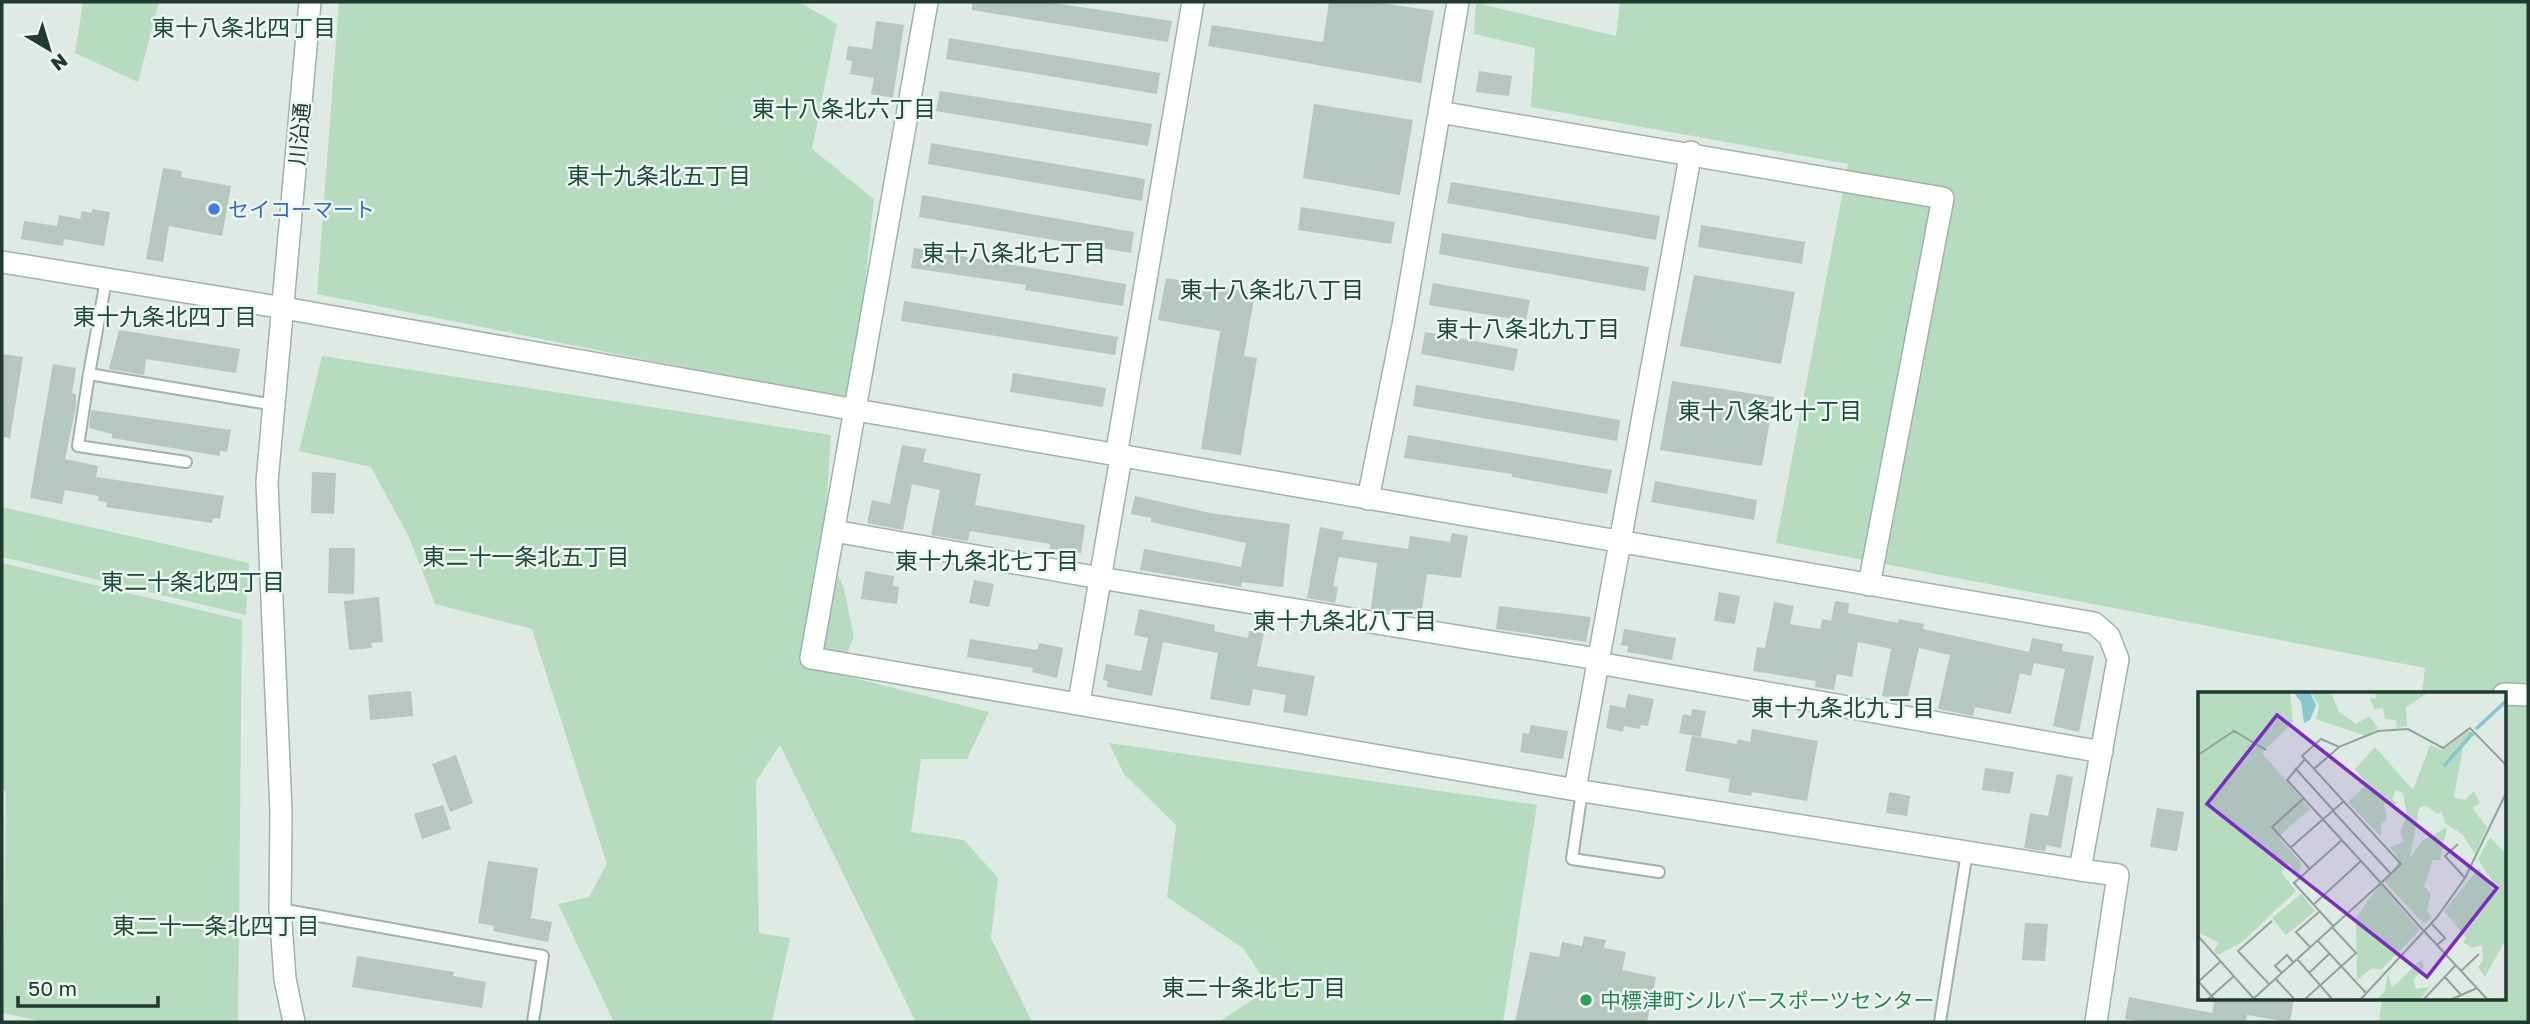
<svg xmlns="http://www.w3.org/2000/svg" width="2530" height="1024" font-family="'Golos Text','Noto Sans JP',sans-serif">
  <rect width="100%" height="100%" fill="#deeae4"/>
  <path fill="#b7dbbe" d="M83,2H159L138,82L75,53Z
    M339,2H799L837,24L812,149L874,199L852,401L317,294Z
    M1620,2H2528V1022H2379L2382,998H2504V693H2422L2425,668L1776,543L1848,164L1531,107L1535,48L1474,34L1476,3L1616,36Z
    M322,356L831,435L824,540L844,589L854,637L838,674L989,712L967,759H921L911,832L964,840L998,878L991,938L1032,1022H916L780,745L756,781L759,933L790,938L772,1022H614L558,904L589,897L607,864L532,629L435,604L409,537L371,467L299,451Z
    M2,507L249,563L246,615L2,557Z
    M2,563L242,620L238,1022H45L3,1013L6,792L2,787Z
    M1109,743L1537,805L1503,1022H1219L1270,988L1243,948L1167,897L1176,825L1124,774Z"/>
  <path fill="#b6c7bf" d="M972,2H1048L1172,21L1168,42L972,10Z
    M1329,2H1374L1434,11L1421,83L1208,46L1212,25L1323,42Z
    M876,21L904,25L893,98L871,94L874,78L850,74L852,61L846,60L848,46L872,49Z
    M949,38L1160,73L1157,94L946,59Z
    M1479,71L1512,76L1509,96L1476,92Z
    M940,91L1152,124L1148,146L936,111Z
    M1314,104L1413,120L1400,195L1303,178Z
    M931,143L1145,179L1142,201L928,164Z
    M163,168L182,171L181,177L231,186L222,236L169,226L163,262L146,259Z
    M1451,182L1660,216L1656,240L1447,203Z
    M922,195L1134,232L1131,253L919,217Z
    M1301,207L1395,222L1391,244L1298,230Z
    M92,209L110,212L104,246L64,239L63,246L21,239L24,221L57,226L59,215L80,219L82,211L92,213Z
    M1701,225L1805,242L1802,264L1698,247Z
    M1442,233L1649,267L1645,291L1439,254Z
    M914,248L1126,284L1123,306L1025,290L1026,285L911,268Z
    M1694,275L1795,292L1781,364L1680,346Z
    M1166,278L1255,293L1244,356L1257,358L1241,455L1201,449L1220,331L1158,320Z
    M1433,283L1530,300L1526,321L1429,305Z
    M904,301L1118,337L1115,355L901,321Z
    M119,330L240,349L236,373L146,359L144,375L109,369Z
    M1425,332L1518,349L1514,371L1421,354Z
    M2,354L23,357L10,438L2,437Z
    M53,364L76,368L72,393L76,394V407L65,459L98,466L96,477L224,496L220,519L213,518L212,523L106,507L107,502L98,501L99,496L65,490L62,504L30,498Z
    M1013,373L1106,388L1103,407L1010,392Z
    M1672,381L1774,397L1762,466L1660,450Z
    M1416,385L1620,420L1617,441L1413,406Z
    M91,410L231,430L227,452L220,451V456L112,438V434L89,428Z
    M1408,435L1612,470L1607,494L1512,477V474L1404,458Z
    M902,445L926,449L923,462L981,474L975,505L1085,525L1081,553L1050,549V544L970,531L968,541L931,535L940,490L912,484L903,530L867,523L872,500L890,504Z
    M312,472L336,473L334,514L311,513Z
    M1655,481L1757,500L1754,520L1651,502Z
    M1135,496L1210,513L1290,524L1283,587L1242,582L1241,587L1140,570L1144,549L1241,567L1246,543L1151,522V518L1131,514Z
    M1320,527L1344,532L1342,539L1408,549L1410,536L1450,542L1452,533L1468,536L1461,578L1427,574L1421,617L1371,609L1377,563L1339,557L1333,586L1338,587L1335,603L1307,598Z
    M329,548H355L354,594L328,593Z
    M865,571L894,576L893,586L899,587L897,604L861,599Z
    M974,580L994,584L989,607L969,603Z
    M1719,592L1740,596L1735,624L1714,621Z
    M379,597L383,642L371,643L372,648L349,650L344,601Z
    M1835,601L1849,603L1848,613L1898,623L1899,619L1924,624L1923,629L2029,652L2032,638L2063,644L2062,651L2094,656L2079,732L2053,726L2065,669L2034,663L2031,676L2020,673L2011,714L1975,707L1973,716L1938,709L1950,655L1919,648L1907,701L1882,696L1891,649L1858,642L1852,677L1837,674L1834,690L1815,687L1816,681L1753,671L1757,647L1765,648L1774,602L1794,606L1790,624L1820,629L1822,619L1831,621Z
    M1499,606L1591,617L1586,642L1496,629Z
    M1139,609L1215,625L1214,631L1248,638L1249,631L1264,633L1257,666L1315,676L1307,716L1283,712L1286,695L1253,689L1250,706L1210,699L1218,653L1163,642L1152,696L1107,687L1108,681L1103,680L1106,664L1141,671L1148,638L1134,635Z
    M1624,629L1676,638L1672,660L1627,652L1628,646L1621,645Z
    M970,639L1037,650L1039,643L1063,648L1057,678L1032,672L1033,668L967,657Z
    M411,691L413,716L370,720L368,695Z
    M1628,694L1654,699L1648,726L1641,725L1640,729L1624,726L1623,732L1606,728L1610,705L1625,708Z
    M1692,709L1706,711L1701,737L1679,733L1683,714L1691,716Z
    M1531,725L1568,731L1563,759L1520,752L1523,733L1529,734Z
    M1752,729L1818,741L1807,801L1752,792L1751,796L1728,792L1730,779L1685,771L1692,736L1737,744L1738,739L1750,742Z
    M456,755L473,803L450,812L432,764Z
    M1985,768L2014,772L2010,794L1982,790Z
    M2057,774L2073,777L2061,848L2046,845L2045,851L2024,848L2030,813L2048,816Z
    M1889,792L1910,796L1907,816L1886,813Z
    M443,805L451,829L422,839L414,814Z
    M2157,808L2184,812L2177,851L2150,847Z
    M488,861L538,868L531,918L552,922L548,942L493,931L494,926L478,923Z
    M2025,923L2048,924L2045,961L2022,960Z
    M1584,936L1606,940L1604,948L1626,952L1622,970L1656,977L1647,1022H1515L1530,952L1559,957L1562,942L1582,946Z
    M357,956L454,972L453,976L486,982L482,1008L352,987Z
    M2129,997L2212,1013L2215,998H2294L2290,1022L2247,1015L2246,1022H2143L2125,1019Z"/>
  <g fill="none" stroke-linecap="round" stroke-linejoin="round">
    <defs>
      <path id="service" d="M106,280L89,374L275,405
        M89,374L78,446L186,462
        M1582,791L1572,859L1659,872
        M280,909L543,956L533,1022
        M1940,1022L1967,852"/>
      <path id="minor" d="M1439,112L1943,198L1869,585
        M856,410L2094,623L2109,636L2118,659L2080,870L1582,791L811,658L927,2
        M1116,456L1193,2
        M1368,499L1403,325L1458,2
        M834,531L1100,578L1598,659
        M1598,663L2102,752
        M2504,694L2528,695
        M1079,702L1121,457
        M1575,789L1691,152
        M2080,870L2118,875L2096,1022"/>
      <path id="tertiary" d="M2,262L284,308L856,410
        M294,1022L285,979L280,909L281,812L267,482L310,2"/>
    </defs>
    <use href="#service" stroke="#a1b1ab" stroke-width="14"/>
    <use href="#minor" stroke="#a1b1ab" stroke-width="24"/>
    <use href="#tertiary" stroke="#a1b1ab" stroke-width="24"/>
    <use href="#service" stroke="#fff" stroke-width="10"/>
    <use href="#minor" stroke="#fff" stroke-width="21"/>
    <use href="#tertiary" stroke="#fff" stroke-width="21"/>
  </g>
  <circle fill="#3f7fe0" stroke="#eef6f2" stroke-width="2.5" cx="214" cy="209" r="7"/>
  <circle fill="#2e9e5b" stroke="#eef6f2" stroke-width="2.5" cx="1586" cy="1000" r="7"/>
  <g text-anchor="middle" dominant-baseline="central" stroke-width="5" stroke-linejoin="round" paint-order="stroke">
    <g font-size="21" fill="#203931" stroke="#eef6f2">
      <text transform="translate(299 134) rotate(-85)">川沿通</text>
    </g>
    <g font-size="21" fill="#366cbe" stroke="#eef6f2" text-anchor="start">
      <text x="228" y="209">セイコーマート</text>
    </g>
    <g font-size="21" fill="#27864d" stroke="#eef6f2" text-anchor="start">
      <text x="1600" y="1000">中標津町シルバースポーツセンター</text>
    </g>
    <g font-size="23" fill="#1c4a3c" stroke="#eef6f2">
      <text x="244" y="27">東十八条北四丁目</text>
      <text x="844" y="108">東十八条北六丁目</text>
      <text x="659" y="175">東十九条北五丁目</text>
      <text x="1014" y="252">東十八条北七丁目</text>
      <text x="1272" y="289">東十八条北八丁目</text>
      <text x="165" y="316">東十九条北四丁目</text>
      <text x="1528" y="328">東十八条北九丁目</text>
      <text x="1770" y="410">東十八条北十丁目</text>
      <text x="526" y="556">東二十一条北五丁目</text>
      <text x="987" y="560">東十九条北七丁目</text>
      <text x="193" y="581">東二十条北四丁目</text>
      <text x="1345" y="620">東十九条北八丁目</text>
      <text x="1843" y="707">東十九条北九丁目</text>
      <text x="216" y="925">東二十一条北四丁目</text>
      <text x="1254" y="987">東二十条北七丁目</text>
    </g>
  </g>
  <g transform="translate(2198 692)">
    <rect width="308" height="308" fill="#deeae4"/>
    <path d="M1,0H92L95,30L64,61L112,117L80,145L103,171L101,184L91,172L83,180L98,199L44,250L20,263L16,258L21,251L0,240ZM113,0H133L141,20L158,32L171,24L180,36L168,44L118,27L121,14ZM177,0H231L208,15L209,34L199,36L198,28L187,27L185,16L176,17L172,6L178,7ZM270,38L276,43L266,50L256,105L267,108L276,99L282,111L274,116L289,135L277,162L265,143L247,131L244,119L240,122L227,113L221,116L212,166L224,149L249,135L242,168H235L226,194L233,202L229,219L234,225L226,232L187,190L202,169L192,155L206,150L202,140L209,124L205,101L198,98L194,107L199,112H186L189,127L183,133V145L150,110L169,92L157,77L177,55L215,98L232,53L244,58ZM292,145L308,162V247L287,285L280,275L285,268L284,253L274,256L265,250L268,246L246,219L281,176L296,199L299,197L280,167ZM182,192L222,238L183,278L174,276L159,288L158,226ZM103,202L117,219L88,243L74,226ZM223,268L227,275L215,288L218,297L231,295L222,308H178L187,299L190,281L194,296Z" fill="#b7dbbe"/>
    <path d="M95,0H112L118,13L112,28L106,31L103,10Z" fill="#85c8cf"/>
    <path fill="none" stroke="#85c8cf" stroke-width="3.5" d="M278,37L308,9M246,74L275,41"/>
    <path fill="none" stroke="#92a39c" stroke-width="2" d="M0,63L36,39L68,58M107,67L104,64L123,47L141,55L180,39L210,37L245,56L272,36L308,73M97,76L135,118M116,77L141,55M106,106L74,135L112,177M135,119L193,182M260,152L247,164L267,186M92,156L146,109M115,213L163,169M233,231L247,246L239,253M135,234L96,191L144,148M0,244L57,308M119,248L168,301M112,255L98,240L121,220M99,267L135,308M263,279L281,262M84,281L77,274L89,263L95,270M111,281L131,262M246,284L264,304M77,286L97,308M0,289L17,308M0,290L23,269M71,292L40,259L74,229M9,308L36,284M54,308L183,191L203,172L107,67L89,88L163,169L183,191L223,236L226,239L290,308M106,308L158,261L134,235M162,308L239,225L267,186L308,101M225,308L258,273M252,308L279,296"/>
    <path fill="#7b2cbf" fill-opacity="0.15" stroke="#7b2cbf" stroke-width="3.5" d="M79,23L299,196L229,285L9,112Z"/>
    <rect width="308" height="308" fill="none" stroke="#203931" stroke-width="3.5"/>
  </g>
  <rect width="2530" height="1024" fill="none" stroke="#203931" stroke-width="7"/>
  <g transform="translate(49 49) rotate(142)" stroke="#eef6f2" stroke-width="5" paint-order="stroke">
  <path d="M0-5L12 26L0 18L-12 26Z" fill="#203931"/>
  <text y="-10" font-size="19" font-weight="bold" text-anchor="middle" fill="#203931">N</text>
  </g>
  <path d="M18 996v10h140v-10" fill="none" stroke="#203931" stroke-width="3.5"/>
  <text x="28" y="996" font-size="21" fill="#203931" stroke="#eef6f2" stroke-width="5" paint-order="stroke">50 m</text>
</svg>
